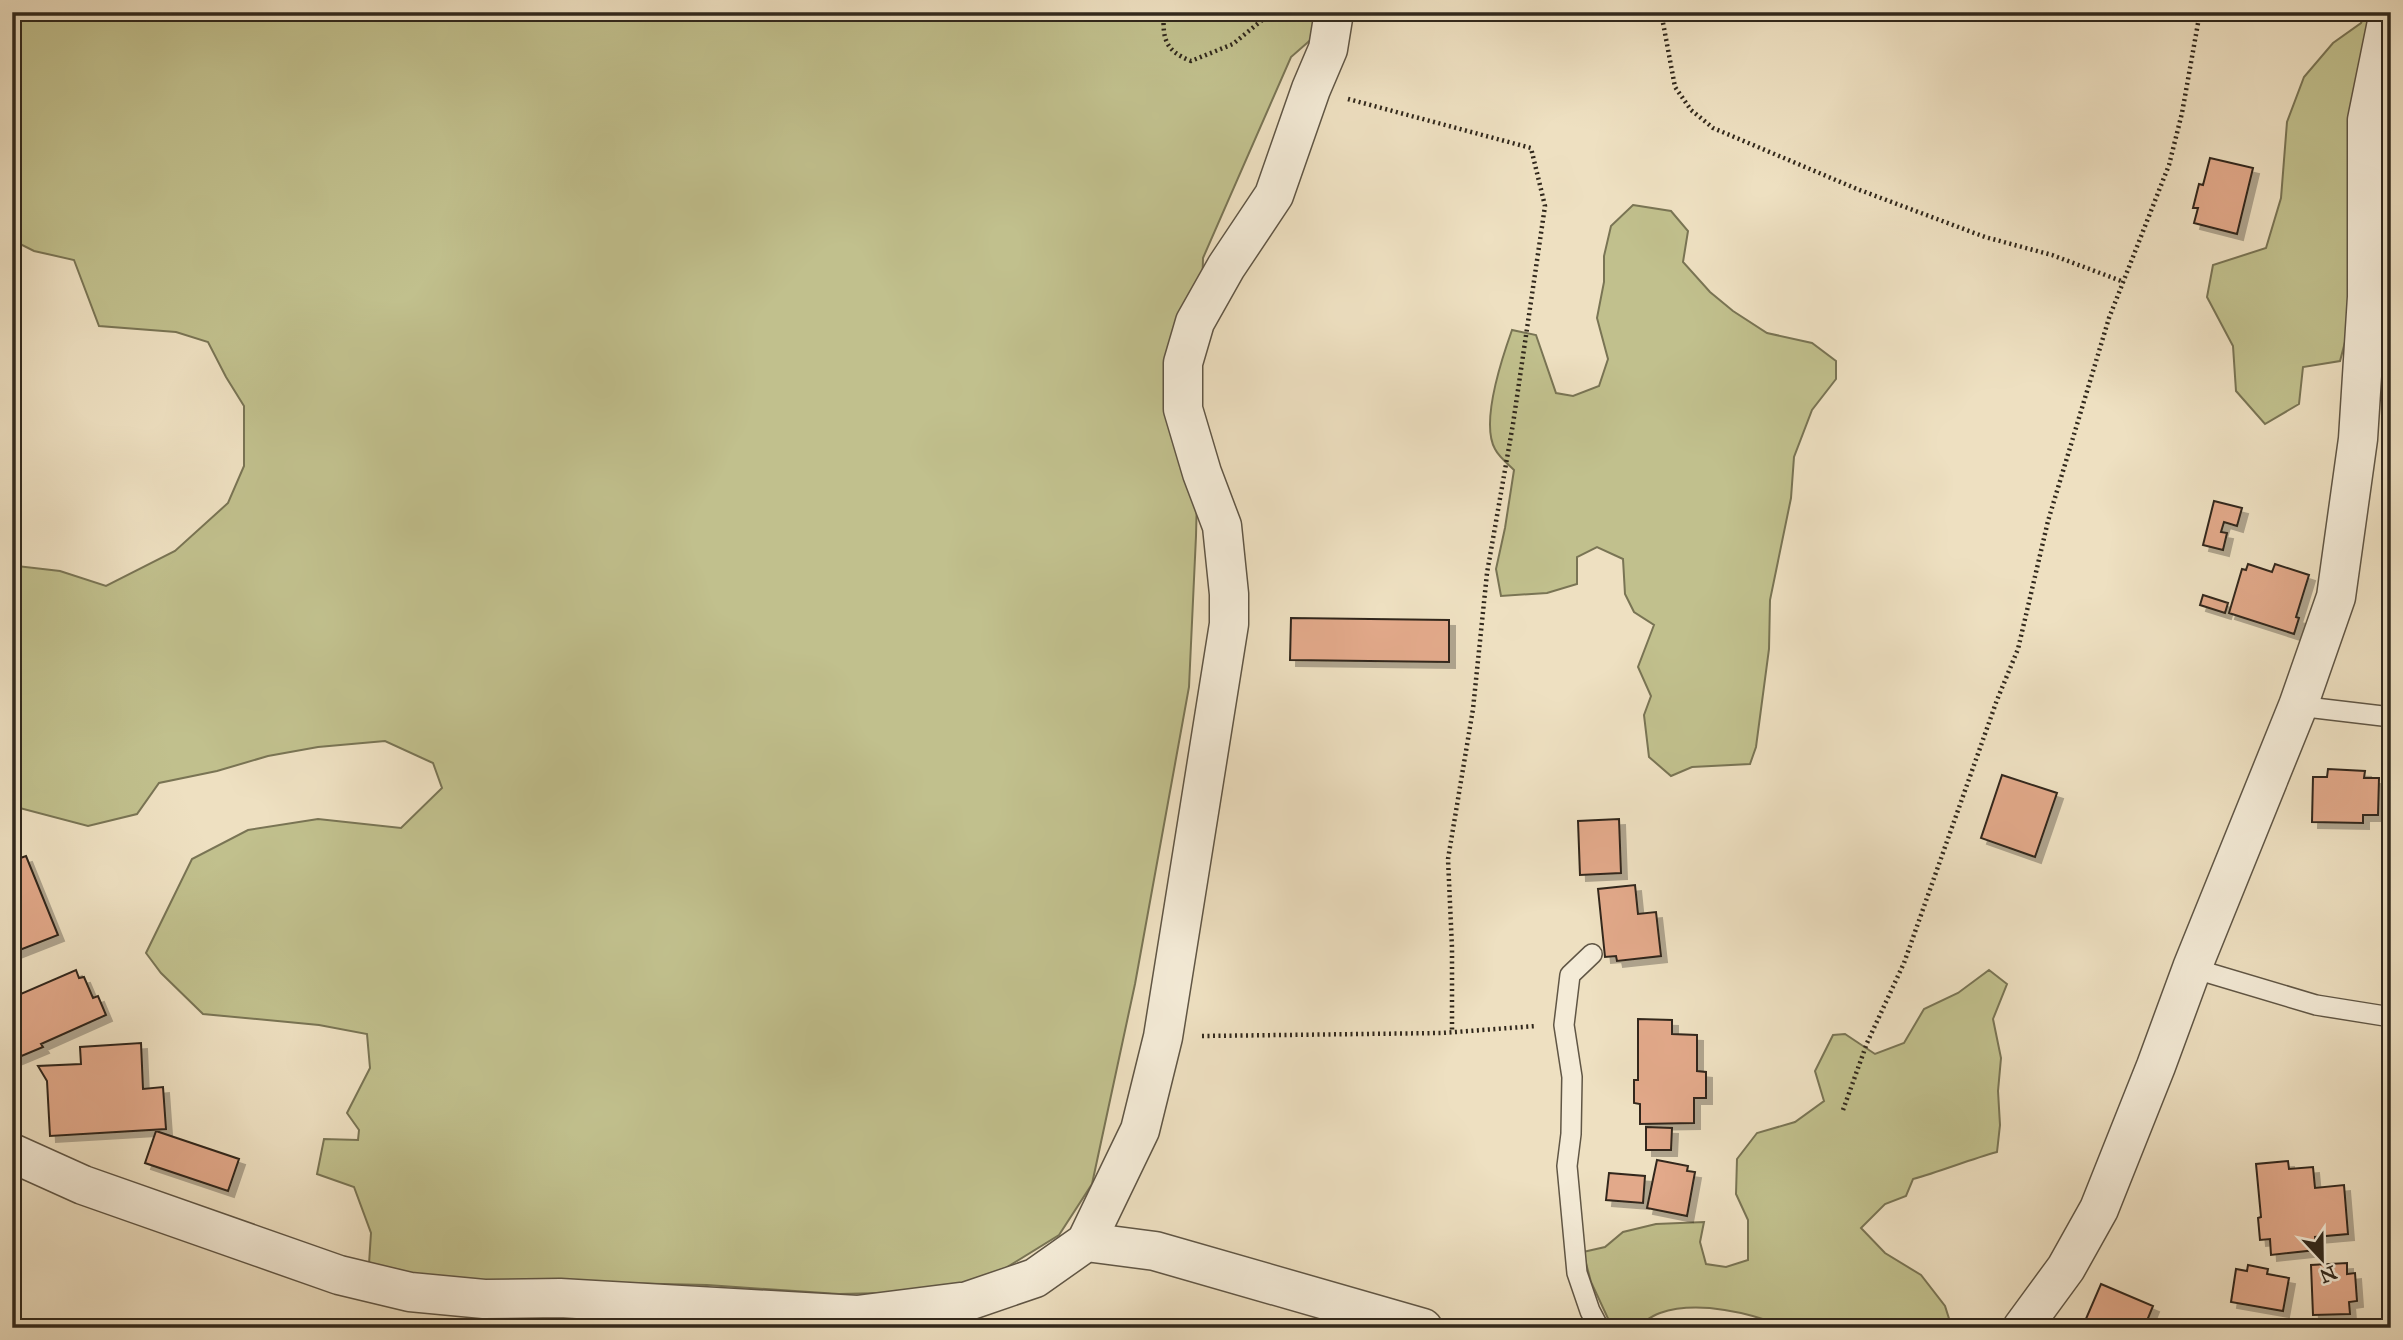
<svg xmlns="http://www.w3.org/2000/svg" width="2403" height="1340" font-family="'IM FELL Great Primer',serif">
  <defs>
    <filter id="shadow"><feDropShadow dx="6" dy="6" stdDeviation="0" flood-color="#0004"/></filter>
  </defs>
  <rect width="100%" height="100%" fill="#eee0c1"/>
  <filter id="stains"><feTurbulence type="fractalNoise" baseFrequency=".00286" numOctaves="4"/><feColorMatrix values="0 0 0 0 .2 0 0 0 0 .09 0 0 0 0 .02 0 0 0 .5 -.17"/></filter>
  <radialGradient id="worn" r=".72"><stop offset=".6" stop-color="#630" stop-opacity="0"/><stop offset="1" stop-color="#630" stop-opacity=".3"/></radialGradient>
  <path fill="#c1c08d" stroke="#797454" stroke-width="2" d="M12,12H1316L1315,36L1291,57L1203,258L1196,536L1189,687L1135,984L1092,1184L1059,1235L991,1277L928,1292L839,1294L707,1285L481,1280L424,1277L369,1264L371,1233L354,1187L317,1174L324,1139L358,1140L359,1130L347,1113L370,1068L367,1034L319,1025L203,1014L161,973L146,953L192,859L248,830L318,819L401,828L442,788L433,763L385,741L318,747L268,756L217,771L159,783L137,814L88,826L12,806V569L17,566L60,571L106,586L175,551L228,503L244,466V406L226,377L208,342L176,332L99,326L74,260L34,251L12,240Z
    M2366,12H2391V204L2352,248L2354,308L2340,361L2303,367L2299,404L2265,424L2236,391L2233,346L2207,297L2213,265L2266,248L2281,198L2287,122L2304,77L2333,43L2361,23Z
    M1633,205L1671,211L1688,231L1683,262L1710,292L1733,311L1767,333L1812,343L1836,361V379L1812,410L1794,457L1791,498L1770,600L1769,649L1756,747L1750,764L1692,767L1671,776L1649,757L1644,715L1651,696L1638,667L1654,625L1634,612L1625,594L1623,559L1597,547L1577,557V584L1547,593L1501,596L1496,569L1505,528L1514,470C1508,464 1499,457 1495,449C1480,422 1502,358 1512,330L1536,335L1556,393L1573,396L1599,386L1608,359L1597,318L1604,282V256L1611,226Z
    M1989,970L2007,984L1993,1019L2001,1058L1998,1091L2000,1125L1997,1152C1968,1160 1942,1171 1913,1179L1906,1196L1885,1204L1861,1228L1885,1253L1921,1275L1945,1306L1952,1328H1787C1752,1313 1698,1300 1660,1313C1641,1320 1635,1335 1611,1325L1591,1282L1583,1252L1605,1247L1623,1232L1656,1224L1704,1222L1700,1242L1706,1264L1726,1267L1748,1260V1220L1736,1194L1737,1159L1757,1133L1795,1122L1824,1101L1815,1071L1833,1035L1845,1034L1875,1054L1904,1043L1924,1009L1958,993Z"/>
  <path fill="#e2a98a" stroke="#31281c" stroke-width="2" filter="url(#shadow)" d="M2210,158L2253,168L2237,234L2194,223L2198,208H2193L2199,184L2203,185Z
    M2214,501L2242,508L2237,526L2224,522L2221,532L2227,533L2223,550L2203,545Z
    M2248,564L2272,572L2275,564L2309,575L2296,617L2299,618L2294,634L2229,613L2242,569L2246,570Z
    M2203,595L2228,603L2225,613L2200,605Z
    M1291,618L1449,620V662L1290,660Z
    M2328,769L2365,771L2364,778H2379L2378,815H2363V823L2312,822L2313,777H2327Z
    M2002,775L2057,793L2035,857L1981,838Z
    M1619,819L1621,873L1580,875L1578,821Z
    M26,856L58,935L12,953V861Z
    M1635,885L1638,914L1656,912L1661,956L1617,961L1616,956L1605,957L1598,889Z
    M76,970L79,978L84,977L93,998L98,996L106,1015L41,1044L43,1047L12,1060V1001L17,999L16,996Z
    M1638,1019L1672,1020V1034L1697,1035V1071L1706,1072V1098H1694V1123L1640,1124V1104L1634,1103V1080H1638Z
    M141,1043L143,1089L163,1087L166,1129L50,1136L47,1081L38,1066L81,1064L80,1047Z
    M1646,1127L1672,1128L1671,1150H1646Z
    M156,1131L239,1159L228,1191L145,1163Z
    M1657,1160L1688,1166L1687,1171L1695,1172L1687,1216L1647,1208Z
    M2288,1161L2289,1169L2313,1167L2315,1188L2344,1185L2348,1234L2315,1237L2316,1250L2271,1255L2270,1239L2260,1240L2258,1218L2261,1217L2256,1164Z
    M1609,1173L1645,1176L1643,1203L1606,1200Z
    M2347,1263V1274L2355,1273L2357,1301L2349,1302L2350,1314L2313,1315L2311,1265Z
    M2248,1265L2268,1269L2267,1274L2289,1278L2283,1311L2231,1302L2236,1269L2247,1271Z
    M2101,1284L2153,1306L2144,1328H2082Z"/>
  <g fill="none" stroke-linecap="round" stroke-linejoin="round">
    <defs>
      <path id="lane" d="M2298,706L2391,717
        M1592,954L1570,975L1564,1025L1572,1077L1571,1134L1567,1166L1577,1273L1590,1311L1599,1328
        M2192,968L2316,1005L2391,1017"/>
      <path id="street" d="M12,1153L83,1185L339,1275L410,1292L484,1299L560,1298L857,1315L968,1301L1035,1278L1086,1242L1140,1130L1163,1037L1229,624V594L1222,526L1202,473L1183,409V363L1195,322L1226,267L1274,195L1311,89L1328,49L1334,12
        M1086,1242L1155,1251L1423,1328
        M2022,1328L2066,1268L2099,1209L2156,1066L2192,968L2298,706L2336,597L2358,439L2367,297V120L2389,12"/>
    </defs>
    <use href="#lane" stroke="#605645" stroke-width="22"/>
    <use href="#street" stroke="#605645" stroke-width="41"/>
    <path stroke="#31281c" stroke-width="4.5" stroke-dasharray="2 3.5" stroke-linecap="butt" d="M1164,12C1162,40 1166,51 1191,61L1233,44L1272,12
      M1661,12L1675,87L1691,110L1713,128L1857,189L1985,237L2052,255L2124,282
      M1348,99L1531,148L1545,206L1513,424L1487,573L1473,709L1448,859L1452,948V1033
      M1202,1036L1442,1033L1536,1026
      M1843,1110L1867,1043L1904,963L1997,700L2018,649L2048,521L2109,318L2169,165L2182,113L2200,12"/>
    <use href="#lane" stroke="#f4ebd7" stroke-width="19"/>
    <use href="#street" stroke="#f4ebd7" stroke-width="38"/>
  </g>
  <rect width="2403" height="1340" fill="none" stroke="#eee0c1" stroke-width="42"/>
  <rect x="14" y="14" width="2375" height="1312" fill="none" stroke="#31281c" stroke-width="3.5"/>
  <rect x="21" y="21" width="2361" height="1298" fill="none" stroke="#31281c" stroke-width="2"/>
  <g transform="translate(2322 1259) rotate(158)" stroke="#f4ebd7" stroke-width="5" paint-order="stroke">
  <path d="M0-5L12 26L0 18L-12 26Z" fill="#31281c"/>
  <text y="-10" font-size="19" font-weight="bold" text-anchor="middle" fill="#31281c">N</text>
  </g>
  <rect width="100%" height="100%" filter="url(#stains)"/>
  <rect width="100%" height="100%" fill="url(#worn)"/>
</svg>
